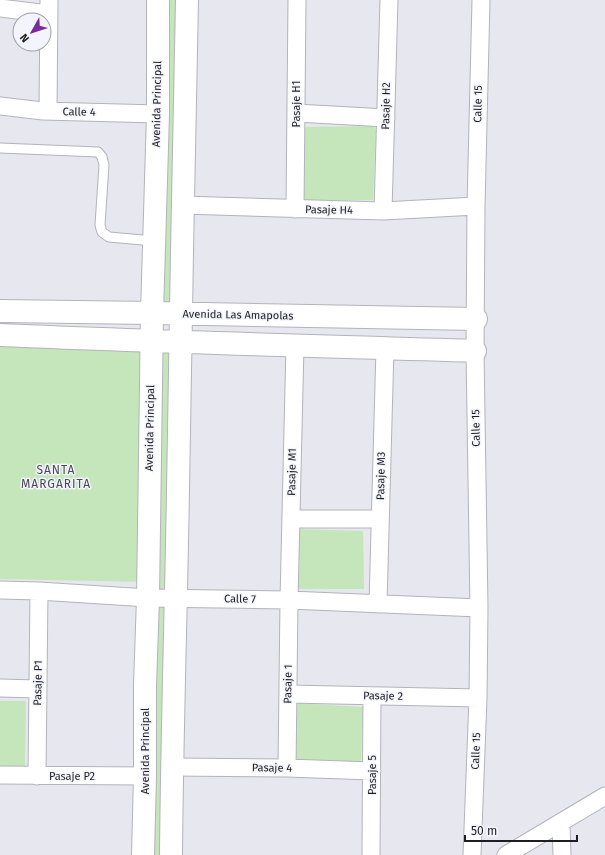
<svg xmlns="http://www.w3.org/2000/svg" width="605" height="855" font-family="'Fira Sans',sans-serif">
  <rect width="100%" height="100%" fill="#e6e7ef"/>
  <path fill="#c4e6ba" d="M165,0H181L173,303H162Z
    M374,126L376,130L373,200H300L301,127Z
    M0,346L149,351L147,582L0,579Z
    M170,351V585L165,590L157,589L162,352Z
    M298,529L363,531L364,589H296Z
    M156,604L166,605L165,855H148Z
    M0,701H26L25,767H0Z
    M292,703L363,707L361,763L291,761Z"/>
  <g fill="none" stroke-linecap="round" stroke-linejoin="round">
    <defs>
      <path id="service" d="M0,148L98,152L102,157L104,165L100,225L102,232L109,237L154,241"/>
      <path id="minor" d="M0,8L49,14
        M0,106L43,111L158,114
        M48,111L49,0
        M296,113L386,118
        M182,205L383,211L476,206
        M295,209L297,0
        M383,211L389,0
        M291,519H380
        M0,590L39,591L148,598L289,600L479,608
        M378,604L385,348
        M0,688L37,689
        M288,694L478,698
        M172,767L287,768L372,771
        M287,768L289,600L295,345
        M0,775L145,776
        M37,776L39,591
        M561,823L562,855
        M371,855L372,696
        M472,855L478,698L479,608L475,351L476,206L481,0
        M506,855L605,796"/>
      <path id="tertiary" d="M0,311L152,313L476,319
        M0,335C158,342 317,346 475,351
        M143,855L145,776V685L148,598L152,313L158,114V0
        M171,855C172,733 176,612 178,490C181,327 183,163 187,0"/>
    </defs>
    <use href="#service" stroke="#b3b3bb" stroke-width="11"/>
    <use href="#minor" stroke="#b3b3bb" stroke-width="19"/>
    <use href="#tertiary" stroke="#b3b3bb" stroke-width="24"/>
    <use href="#service" stroke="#fff" stroke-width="9"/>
    <use href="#minor" stroke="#fff" stroke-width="17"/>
    <use href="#tertiary" stroke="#fff" stroke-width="22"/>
  </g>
  <g text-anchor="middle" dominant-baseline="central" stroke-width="3" stroke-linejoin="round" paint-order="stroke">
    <g font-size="11" fill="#1e1e21" stroke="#f3f4fc">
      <text transform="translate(157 104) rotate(-89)">Avenida Principal</text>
      <text transform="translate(296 104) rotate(-90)">Pasaje H1</text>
      <text transform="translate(478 104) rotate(-89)">Calle 15</text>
      <text transform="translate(386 106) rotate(-89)">Pasaje H2</text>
      <text transform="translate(79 112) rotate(1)">Calle 4</text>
      <text transform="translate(329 210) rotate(1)">Pasaje H4</text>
      <text transform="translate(238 315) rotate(1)">Avenida Las Amapolas</text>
      <text transform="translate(150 428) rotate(-89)">Avenida Principal</text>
      <text transform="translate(476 428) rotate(-91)">Calle 15</text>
      <text transform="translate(292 472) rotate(-89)">Pasaje M1</text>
      <text transform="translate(381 476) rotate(-89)">Pasaje M3</text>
      <text transform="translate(240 599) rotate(1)">Calle 7</text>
      <text transform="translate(38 683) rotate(-89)">Pasaje P1</text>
      <text transform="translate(288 684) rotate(-89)">Pasaje 1</text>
      <text transform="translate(383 696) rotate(1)">Pasaje 2</text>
      <text transform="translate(145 751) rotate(-90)">Avenida Principal</text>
      <text transform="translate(476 751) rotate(-88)">Calle 15</text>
      <text transform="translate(272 768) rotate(1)">Pasaje 4</text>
      <text transform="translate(372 775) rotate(-90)">Pasaje 5</text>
      <text x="72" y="776">Pasaje P2</text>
    </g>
    <g font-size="12" letter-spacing="1" fill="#4a4b51" stroke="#f3f4fc">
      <text x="56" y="470">SANTA<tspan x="56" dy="14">MARGARITA</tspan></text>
    </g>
  </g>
  <g transform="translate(32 32) rotate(231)"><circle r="19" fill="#f3f4fc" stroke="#9e9ea4"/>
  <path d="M0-3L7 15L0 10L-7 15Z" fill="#792b9c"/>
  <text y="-6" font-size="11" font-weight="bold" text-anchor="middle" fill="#1e1e21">N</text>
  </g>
  <path d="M465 835v6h112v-6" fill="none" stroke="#1e1e21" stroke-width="2"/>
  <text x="471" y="835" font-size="12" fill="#1e1e21" stroke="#f3f4fc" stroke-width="3" paint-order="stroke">50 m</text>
</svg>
